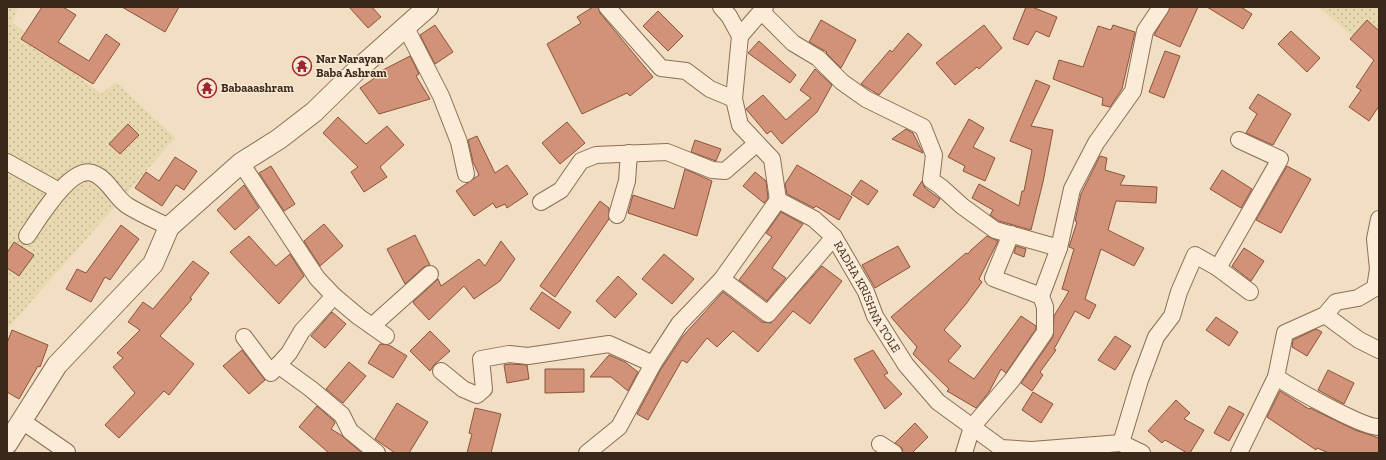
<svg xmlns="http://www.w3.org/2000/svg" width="1386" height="460" font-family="'Zilla Slab',serif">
  <defs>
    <pattern id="farmland-dots" width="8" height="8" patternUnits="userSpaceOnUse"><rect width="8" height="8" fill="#e7d8b0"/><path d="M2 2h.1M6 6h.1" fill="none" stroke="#c7b997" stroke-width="1.8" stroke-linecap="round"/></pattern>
  </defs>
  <rect width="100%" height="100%" fill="#f1dec3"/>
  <path fill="url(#farmland-dots)" d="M7,7H18L12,22L101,94L116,82L175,138L7,329Z
    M1319,7H1379V59Z"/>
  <path fill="#d19277" stroke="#8d533d" d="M42,7H63L76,15L58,42L89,61L106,34L120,44L93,84L21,39Z
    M122,7H179L165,32Z
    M349,7H372L381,17L368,28Z
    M593,7H598L600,13L653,77L630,96L627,93L582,114L547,44L581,23L577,17Z
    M1026,7H1032L1057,17L1049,37L1036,31L1028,45L1013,39Z
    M1170,7H1198L1180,47L1154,35Z
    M1207,7H1241L1252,14L1243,29Z
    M658,11L683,36L668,51L643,26Z
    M821,20L856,40L841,68L826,53L827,52L809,42Z
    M1367,20L1379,31V106L1369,121L1349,107L1361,90L1356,87L1374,60L1350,39Z
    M435,25L453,52L435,64L420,35Z
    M984,25L1002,48L979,69L977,67L955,85L936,63Z
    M1113,25L1135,32L1122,89L1110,107L1102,105L1103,98L1053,79L1059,60L1083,67L1098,26L1111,30Z
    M1291,31L1320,58L1307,72L1278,44Z
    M908,33L922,45L879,95L861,84L890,50L892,52Z
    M759,41L796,75L790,83L748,53Z
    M1165,51L1180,56L1164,98L1149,92Z
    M410,56L419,74L416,76L430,99L379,114L360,88L382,73L381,71Z
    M815,69L832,85L817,112L782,144L771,131L767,134L746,109L763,95L786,120L811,98L800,90Z
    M1036,80L1050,86L1031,126L1053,130L1043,182L1031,230L999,221L990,215L993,210L972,198L979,184L1019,206L1022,191H1024L1032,150L1010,141Z
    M1258,94L1291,114L1273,145L1246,133L1257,114L1249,108Z
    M338,117L366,144L387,126L404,145L380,167L387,177L364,192L351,172L358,167L323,133Z
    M969,119L984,128L973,147L995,158L985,181L963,171L965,166L948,157Z
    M567,122L585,143L560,164L542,143Z
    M128,124L139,135L120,154L109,144Z
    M906,129L913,133L923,153L892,139Z
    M477,136L495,173L507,165L528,194L507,208L505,204L496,208L493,203L474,216L456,191L479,175L473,162L468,140Z
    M695,140L721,149L716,161L691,152Z
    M1100,156L1107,158L1105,170L1125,176L1120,185L1157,187L1156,203L1116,201L1108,230L1144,248L1134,266L1101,249L1085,299L1096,305L1089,319L1075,311L1054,349L1056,350L1040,372L1043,375L1032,391L1021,383L1053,337L1054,316L1069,291L1062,289L1074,249L1069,247L1077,222L1075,221L1081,194Z
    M175,157L197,171L184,190L176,185L162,206L135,188L146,172L159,181Z
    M797,165L852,197L839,220L816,206L814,208L787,194L785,184Z
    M271,166L295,204L284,211L259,173Z
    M1287,166L1311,179L1281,233L1256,220Z
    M685,169L712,181L697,236L628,213L633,195L674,209Z
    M1222,170L1252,189L1241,208L1210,189Z
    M755,172L766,181L768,198L764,203L743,186Z
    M861,180L878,191L868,205L851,194Z
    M922,181L925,188L940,199L934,208L913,195Z
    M244,185L259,208L235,230L217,210Z
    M600,201L609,208V219L555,297L540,286Z
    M781,212L803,224L772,268L786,278L767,301L739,280L772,237L766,233Z
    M324,224L343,246L320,266L304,241Z
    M121,225L139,239L110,280L105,277L91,302L66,289L77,269L86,273Z
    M415,235L430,265L424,267L405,284L387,249Z
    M249,236L276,266L290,254L304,276L279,304L230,252Z
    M987,236L998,241L979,279L982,282L966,304L944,330L961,346L948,361L974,379L1021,316L1036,326V329L1006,373L1001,369L989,392L976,408L947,391L949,389L913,354L917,347L891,317L966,253L968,254L971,250Z
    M501,241L515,259L500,281L474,299L464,286L429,320L415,305L413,302L438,279L441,286L479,259L485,266Z
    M14,242L34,255L19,276L7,268V253Z
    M898,246L910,267L875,288L862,265Z
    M1016,246L1026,249L1024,257L1014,253Z
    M1244,248L1264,261L1251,281L1232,266Z
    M664,254L694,279L672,304L642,279Z
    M193,261L209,273L190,298L192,299L160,336L194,364L169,395L164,391L119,438L105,425L135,393L113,367L123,358L117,353L140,330L128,322L143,302L153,309Z
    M822,266L842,281L810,324L793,311L758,352L733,331L717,347L707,338L687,363L682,360L648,420L637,414L661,369L683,336L723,292L762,322L771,323Z
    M618,276L637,294L615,318L596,301Z
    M542,292L571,312L559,329L530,309Z
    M332,312L346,324L325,348L311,336Z
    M1216,317L1238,332L1229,346L1206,330Z
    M1316,329L1322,332L1307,356L1292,347L1293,340Z
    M12,330L48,345L40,367L38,366L19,399L7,392V343Z
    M430,331L450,351L434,365L430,371L410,351Z
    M1115,336L1131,346L1115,370L1098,360Z
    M380,344L389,345L407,356L393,378L368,363Z
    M242,350L265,380L249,394L223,366Z
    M873,350L888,373L884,375L902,394L885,409L854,359Z
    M609,355L625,362L638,372L628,391L611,377H590Z
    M349,362L366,376L343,403L326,389Z
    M510,364L527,365L529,379L507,383L504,365Z
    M545,369H584V392L545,393Z
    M1328,370L1354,383L1344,404L1318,390Z
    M1280,391L1309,409L1310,408L1355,430L1379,438V453H1329L1317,448L1316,450L1267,417Z
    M1033,392L1053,404L1041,423L1022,410Z
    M1176,400L1190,413L1184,419L1204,430L1190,453H1187L1165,440L1162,443L1148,431Z
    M397,403L428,422L409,453H395L375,439Z
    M317,406L334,421L335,423L331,429L341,435L362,453H329L299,427Z
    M1229,406L1244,414L1229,441L1214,433Z
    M475,408L501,414L491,453H467L472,434L469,433Z
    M915,423L928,437L912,453H903L902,448L895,443Z"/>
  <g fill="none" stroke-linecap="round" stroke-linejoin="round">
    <defs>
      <g id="minor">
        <path d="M607,7L661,68L686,71L710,89L734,99"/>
        <path id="s1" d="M721,7L729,16L740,36L734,99L740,125L772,159L778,200L814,219L834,237L866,292L875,316L906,365L938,402L1001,448L1032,450L1121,443L1142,453"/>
        <path d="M762,12L793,43L818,58L842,82L866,99L923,127L934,155L931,180L941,187L962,206L995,230L1059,248"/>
        <path d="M406,28L441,96L459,142L466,174"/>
        <path d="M740,36L765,7"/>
        <path d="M7,162L59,191"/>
        <path d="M241,163L317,278L334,296L302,331L289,353L271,373L244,337"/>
        <path d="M541,202L561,190L581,161L596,155L667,152L712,170L725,171L756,144"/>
        <path d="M617,215L627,181L629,153"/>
        <path d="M1011,234L993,278L1041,296"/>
        <path d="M27,236C38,220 72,162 95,174C110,181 115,198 128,206C141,214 155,220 169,227"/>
        <path d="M1218,268L1250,292"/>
        <path d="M722,279L768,314L834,237"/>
        <path d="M334,296L359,317L386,336"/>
        <path d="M1325,315L1359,340L1379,350"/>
        <path d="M372,326L430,274"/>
        <path d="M278,365L311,389L342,415L350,431L377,453"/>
        <path d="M441,371L463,389L477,395L484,389L481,359L509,354L528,356L609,344L653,364"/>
        <path d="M1276,377C1293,388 1363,428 1379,427"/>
        <path d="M22,421L67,452"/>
        <path d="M1121,443L1140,380L1156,337L1172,316L1179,292L1195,255L1218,268L1280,159L1239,140"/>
        <path d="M880,444L894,453"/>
        <path d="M587,453L619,427L653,364L679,324L722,279L778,200"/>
        <path d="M964,453L972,427L1012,380L1045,332V307L1041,296L1059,248L1072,189L1096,143L1133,91L1145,31L1161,7"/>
        <path d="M1239,453L1276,377L1285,333L1325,315L1336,302L1358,298L1375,288L1378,269L1375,239L1379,219"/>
      </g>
      <path id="tertiary" d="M7,444L57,365L153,264L169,227L241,163L279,139L314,112L356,71L428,7"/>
    </defs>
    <use href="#minor" stroke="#8c6e58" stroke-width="18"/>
    <use href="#tertiary" stroke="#8c6e58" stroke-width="22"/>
    <use href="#minor" stroke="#fbecd7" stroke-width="16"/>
    <use href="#tertiary" stroke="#fbecd7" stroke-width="20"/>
  </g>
  <defs>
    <symbol id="temple-ring" viewBox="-11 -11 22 22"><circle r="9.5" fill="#f8e9d3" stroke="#9f2534" stroke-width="1.5"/><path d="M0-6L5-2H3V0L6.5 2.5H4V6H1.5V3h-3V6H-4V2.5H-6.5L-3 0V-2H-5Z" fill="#9f2534"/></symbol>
  </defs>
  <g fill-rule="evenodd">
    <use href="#temple-ring" x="291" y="55" width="22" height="22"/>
    <use href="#temple-ring" x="196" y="77" width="22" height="22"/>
  </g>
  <g text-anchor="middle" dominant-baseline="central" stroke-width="3" stroke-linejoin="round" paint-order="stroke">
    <g font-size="12" font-weight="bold" fill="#3b281d" stroke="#f8e9d3" text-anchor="start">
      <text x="316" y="59">Nar Narayan<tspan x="316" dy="14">Baba Ashram</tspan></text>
      <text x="221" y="88">Babaaashram</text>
    </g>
    <g font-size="12" fill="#3b281d" stroke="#f8e9d3">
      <text stroke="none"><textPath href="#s1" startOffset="349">RADHA KRISHNA TOLE</textPath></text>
    </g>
  </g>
  <rect width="1386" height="460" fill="none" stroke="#3b281d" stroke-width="16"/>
</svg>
